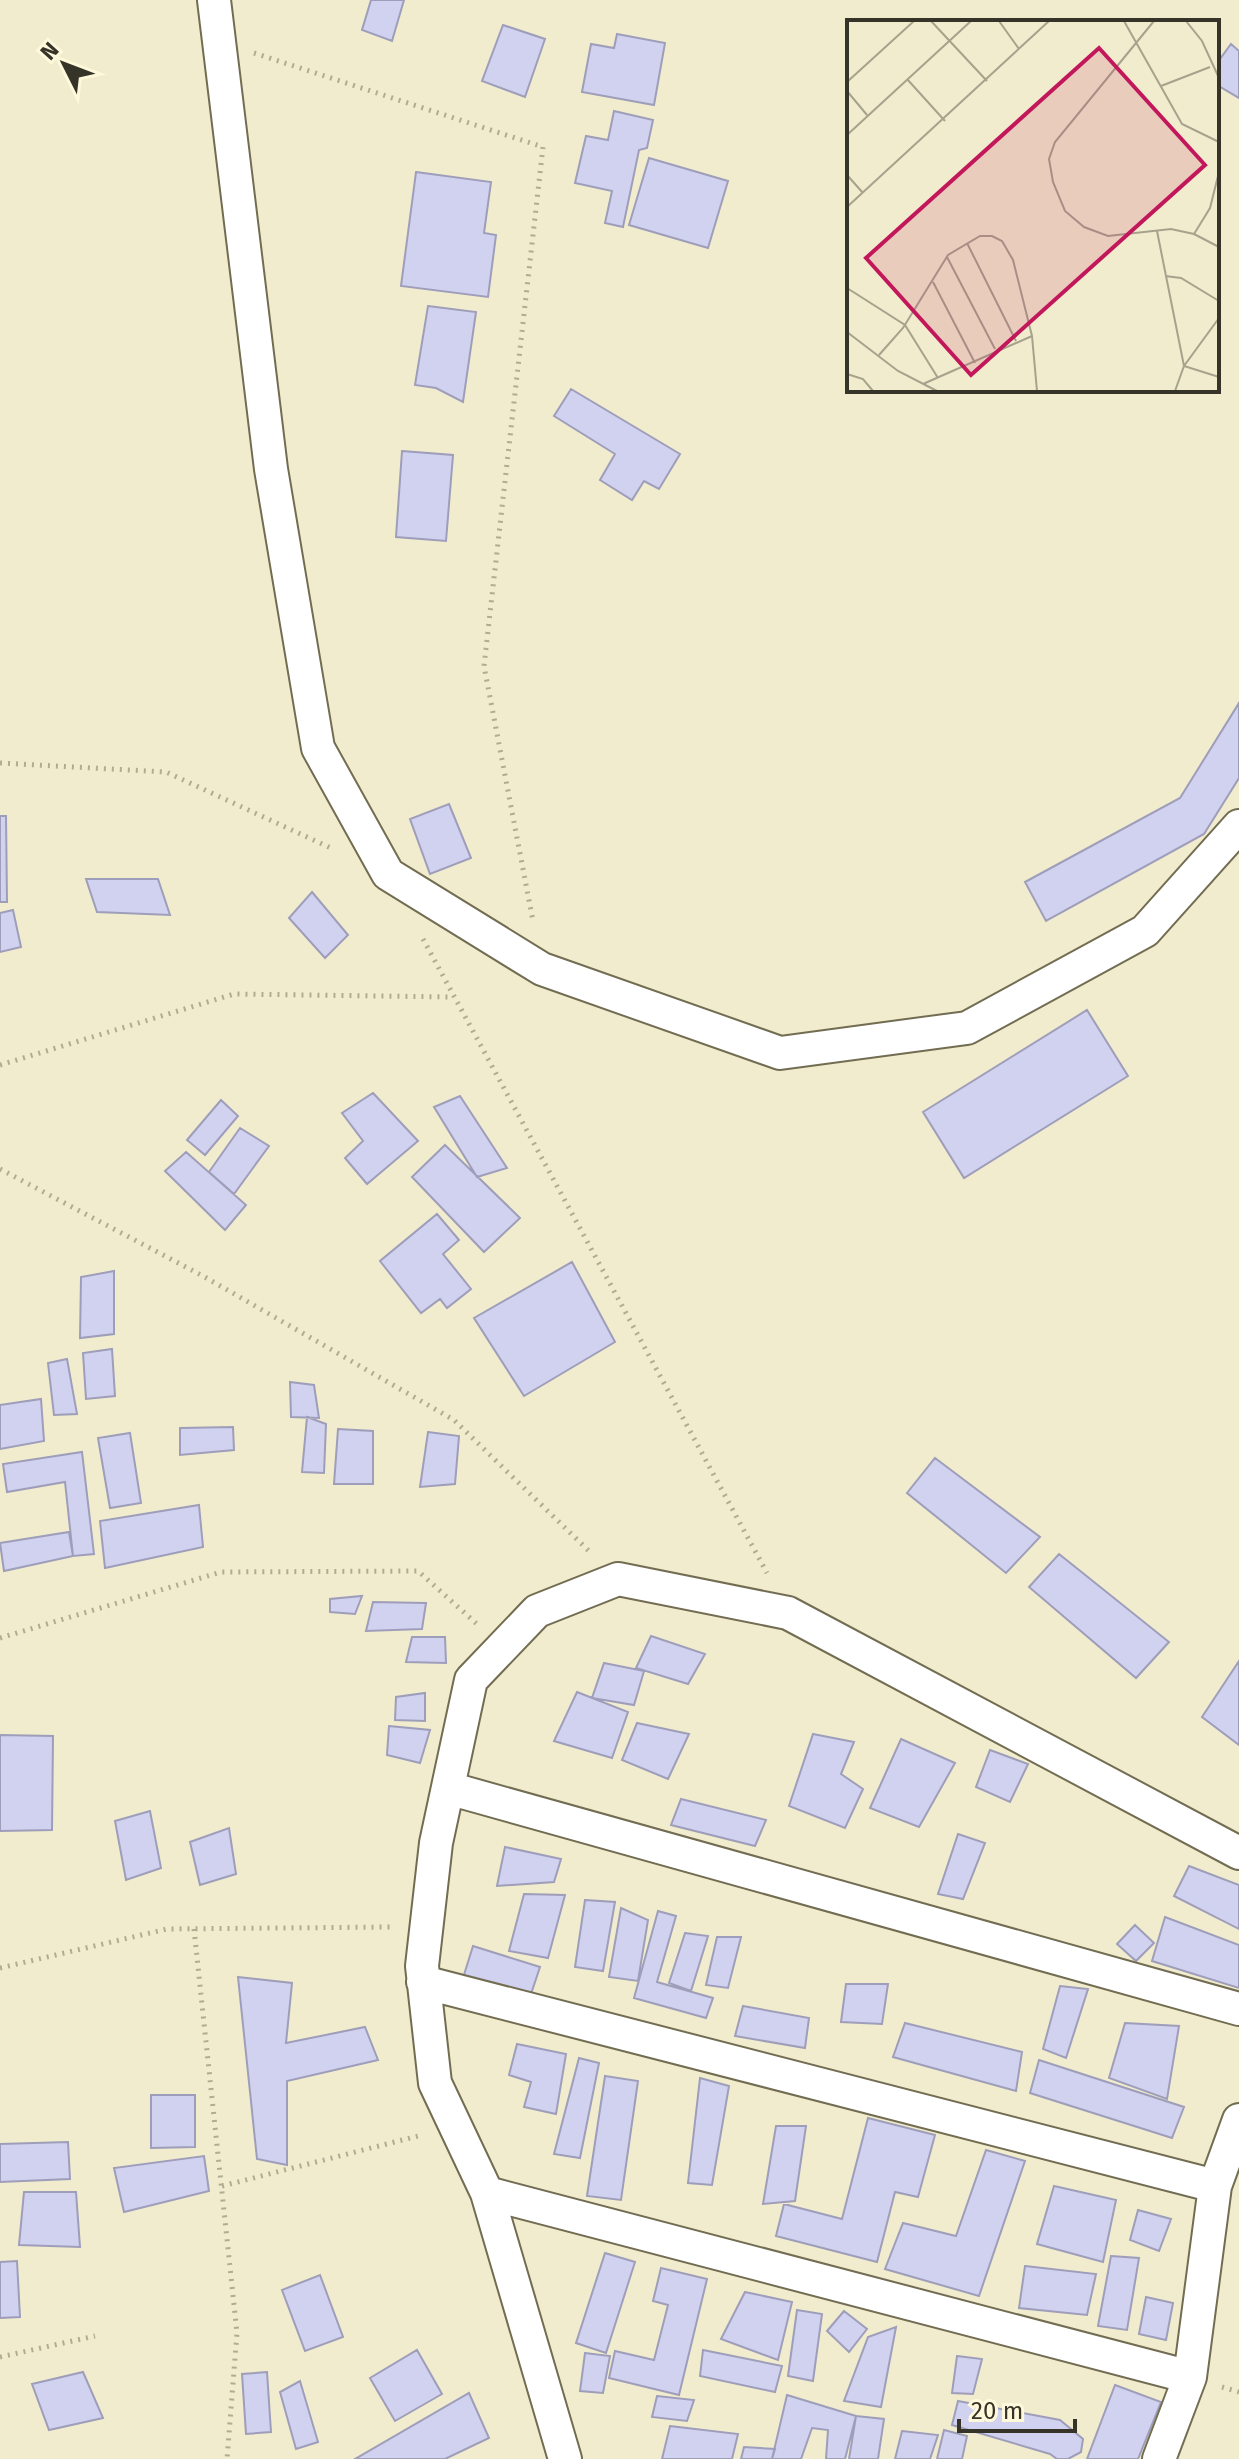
<svg xmlns="http://www.w3.org/2000/svg" width="1239" height="2459" font-family="'Fira Sans',sans-serif">
  <rect width="100%" height="100%" fill="#f1ecce"/>
  <path fill="#d1d2ef" stroke="#9e9eba" stroke-width="2" d="M371,0H404L392,41L362,30Z
    M503,25L545,39L525,97L482,81Z
    M617,34L665,43L654,105L582,92L591,44L614,48Z
    M1231,44L1239,51V98L1217,85V63Z
    M614,111L653,120L647,148L639,150L623,227L605,223L612,191L575,183L586,136L608,140Z
    M649,158L728,181L708,248L629,225Z
    M416,172L491,182L484,233L496,235L488,297L401,286Z
    M428,306L476,312L463,402L436,388L415,385Z
    M571,389L680,454L659,489L644,481L632,500L600,480L615,454L554,416Z
    M402,451L453,455L446,541L396,537Z
    M1239,703V778L1204,834L1046,921L1025,882L1180,798Z
    M449,804L471,858L430,874L410,819Z
    M0,816H6L7,902H0Z
    M86,879H158L170,915L97,912Z
    M312,892L348,935L325,958L289,918Z
    M13,910L21,947L0,952V913Z
    M1087,1010L1128,1076L964,1178L923,1112Z
    M373,1093L418,1141L367,1184L345,1158L363,1141L342,1113Z
    M460,1096L507,1168L477,1177L434,1107Z
    M221,1100L238,1116L205,1155L187,1140Z
    M240,1128L269,1146L234,1194L209,1172Z
    M445,1145L520,1218L484,1252L412,1177Z
    M186,1152L246,1205L225,1230L165,1171Z
    M437,1214L459,1240L443,1254L471,1289L447,1308L440,1299L421,1313L380,1261Z
    M572,1262L615,1342L524,1396L474,1318Z
    M114,1271V1334L80,1338L81,1277Z
    M112,1349L115,1396L86,1399L83,1353Z
    M67,1359L77,1414L54,1415L48,1363Z
    M290,1382L314,1385L319,1418L291,1417Z
    M41,1399L44,1441L0,1449V1405Z
    M307,1417L326,1424L324,1473L302,1472Z
    M233,1427L234,1450L180,1455V1428Z
    M338,1429L373,1431V1484H334Z
    M428,1432L459,1436L455,1484L420,1487Z
    M130,1433L141,1503L110,1508L98,1438Z
    M82,1452L94,1554L73,1556L65,1482L7,1492L3,1464Z
    M935,1458L1040,1537L1006,1573L907,1493Z
    M199,1505L203,1547L105,1568L100,1521Z
    M69,1532L73,1556L4,1571L0,1543Z
    M1059,1554L1169,1642L1136,1678L1029,1587Z
    M362,1596L355,1614L330,1612V1599Z
    M373,1602L426,1603L422,1629L366,1631Z
    M651,1636L705,1654L688,1684L636,1668Z
    M412,1637H445L446,1663L406,1662Z
    M1239,1661V1745L1202,1717Z
    M604,1663L644,1671L634,1705L592,1698Z
    M577,1692L628,1712L612,1758L554,1741Z
    M425,1693V1721L395,1720L396,1697Z
    M637,1723L689,1734L668,1779L622,1760Z
    M389,1726L430,1730L420,1763L387,1755Z
    M813,1734L854,1742L841,1774L863,1789L845,1828L789,1806Z
    M0,1735L53,1736L52,1830L0,1831Z
    M901,1739L955,1763L919,1827L870,1808Z
    M990,1750L1028,1764L1010,1802L976,1787Z
    M681,1799L766,1820L755,1846L671,1825Z
    M150,1811L161,1868L126,1880L115,1821Z
    M229,1828L236,1874L200,1885L190,1842Z
    M958,1834L985,1843L963,1899L938,1894Z
    M505,1847L561,1859L554,1882L497,1886Z
    M1189,1866L1239,1885V1929L1174,1896Z
    M524,1894L565,1895L548,1958L509,1951Z
    M585,1900L615,1902L603,1971L575,1967Z
    M621,1908L648,1920L638,1981L609,1977Z
    M658,1911L676,1916L657,1982L713,1998L706,2018L634,1998Z
    M1165,1917L1239,1945V1988L1152,1961Z
    M1135,1925L1154,1943L1136,1961L1117,1944Z
    M685,1933L708,1936L691,1991L669,1983Z
    M717,1937H741L728,1988L706,1985Z
    M473,1946L540,1967L529,2000L463,1978Z
    M238,1977L292,1983L286,2043L365,2027L378,2060L287,2081V2165L257,2159Z
    M846,1984H888L882,2024L841,2022Z
    M1060,1986L1088,1989L1066,2058L1043,2049Z
    M743,2006L809,2018L805,2048L735,2036Z
    M905,2023L1022,2052L1016,2091L893,2057Z
    M1125,2023L1179,2026L1167,2099L1109,2078Z
    M517,2044L566,2054L556,2114L524,2107L531,2082L509,2075Z
    M579,2058L599,2063L580,2158L554,2154Z
    M1039,2060L1184,2107L1172,2138L1030,2093Z
    M605,2076L638,2081L621,2200L587,2196Z
    M700,2078L729,2086L712,2185L688,2183Z
    M151,2095H195V2147L151,2148Z
    M868,2118L935,2135L918,2197L895,2192L877,2262L776,2236L784,2204L842,2219Z
    M776,2126H806L795,2201L763,2204Z
    M68,2142L70,2179L0,2182V2144Z
    M986,2150L1025,2161L979,2296L885,2269L903,2223L956,2236Z
    M204,2156L209,2191L124,2212L114,2168Z
    M1054,2186L1116,2200L1103,2262L1037,2244Z
    M24,2192H76L80,2247L19,2245Z
    M1138,2210L1171,2219L1159,2251L1130,2240Z
    M605,2253L635,2262L606,2353L576,2343Z
    M1111,2256L1139,2258L1127,2330L1098,2326Z
    M17,2261L20,2317L0,2318V2262Z
    M1025,2266L1096,2274L1087,2315L1019,2308Z
    M661,2268L707,2279L679,2395L609,2378L615,2351L654,2360L668,2305L653,2301Z
    M320,2275L343,2337L305,2351L282,2290Z
    M745,2292L792,2302L778,2360L721,2339Z
    M1146,2297L1173,2303L1166,2340L1139,2334Z
    M797,2310L822,2314L813,2381L788,2376Z
    M844,2311L867,2329L849,2352L827,2331Z
    M896,2327L881,2407L844,2401L868,2337Z
    M417,2350L442,2394L395,2421L370,2378Z
    M703,2350L782,2366L775,2392L700,2376Z
    M585,2353L610,2356L603,2393L580,2391Z
    M957,2356L982,2359L973,2394L952,2393Z
    M83,2372L103,2418L49,2430L32,2384Z
    M267,2372L271,2432L246,2434L242,2374Z
    M300,2381L318,2442L296,2449L280,2392Z
    M1115,2385L1161,2402L1138,2459H1087Z
    M469,2393L489,2438L445,2459H355Z
    M787,2395L856,2416L845,2459H826L828,2430L812,2428L801,2459H772Z
    M657,2396L694,2400L687,2421L652,2417Z
    M958,2401L1060,2420L1083,2439L1081,2452L1068,2459H1057L1050,2454L952,2425Z
    M856,2416L884,2419L878,2459H849Z
    M670,2426L738,2434L732,2459H662Z
    M944,2430L967,2436L962,2459H937Z
    M902,2431L938,2435L930,2459H895Z
    M744,2447L775,2449L772,2459H741Z"/>
  <g fill="none" stroke-linecap="round" stroke-linejoin="round">
    <defs>
      <path id="minor" d="M214,0L271,469L318,748L388,874L542,969L780,1053L967,1028L1145,931L1239,826
        M448,1788L1239,2009
        M423,1982L1215,2186
        M487,2193L1190,2377
        M565,2459L487,2193L435,2083L422,1966L436,1843L471,1680L537,1611L618,1579L788,1613L1239,1853
        M1159,2459L1190,2377L1215,2186L1239,2120"/>
    </defs>
    <use href="#minor" stroke="#726d52" stroke-width="36"/>
    <path stroke="#b0ac94" stroke-width="5" stroke-dasharray="2 6" stroke-linecap="butt" d="M254,53L543,147L484,666L533,921
      M0,763L166,772L333,849
      M423,939L767,1573
      M0,1065L234,994L453,997
      M0,1169L203,1276L454,1420L591,1553
      M0,1638L221,1572L418,1571L478,1625
      M194,1929L237,2333L227,2459
      M0,1968L167,1929L390,1927
      M222,2186L422,2135
      M0,2357L95,2336
      M1222,2387L1239,2392"/>
    <use href="#minor" stroke="#fff" stroke-width="32"/>
  </g>
  <g transform="translate(847 20)">
    <rect width="372" height="372" fill="#f1ecce"/>
    <path fill="none" stroke="#a6a28c" stroke-width="2" d="M84,1L140,61M152,1L172,29M277,1L335,104L372,122M307,1L208,122L202,139L206,162L218,191L237,207L261,216L324,209L347,214M339,1L355,21L372,58M60,59L98,101M0,62L67,1M314,66L363,47M0,71L20,95M0,115L124,1M372,152L363,188L347,214L372,227M0,155L16,173M0,187L202,1M310,211L337,346L372,357M120,223L169,321M100,237L148,329M318,256L334,258L372,281M86,262L128,343M0,268L58,305L91,358M0,312L51,351L90,371M32,335L56,308L101,235L133,216H145L155,221L166,240L185,316L190,371M0,354L16,359L26,371M76,364L185,316M328,371L337,346L372,298"/>
    <path fill="#c2185b" fill-opacity="0.15" stroke="#c2185b" stroke-width="4" d="M252,28L358,145L124,355L19,238Z"/>
    <rect width="372" height="372" fill="none" stroke="#363328" stroke-width="4"/>
  </g>
  <g transform="translate(64 64) rotate(312)" stroke="#fff9db" stroke-width="6" paint-order="stroke">
  <path d="M0-6L14 30L0 20L-14 30Z" fill="#363328"/>
  <text y="-12" font-size="22" font-weight="bold" text-anchor="middle" fill="#363328">N</text>
  </g>
  <path d="M959 2419v12h116v-12" fill="none" stroke="#363328" stroke-width="4"/>
  <text x="971" y="2419" font-size="24" fill="#363328" stroke="#fff9db" stroke-width="6" paint-order="stroke">20 m</text>
</svg>
